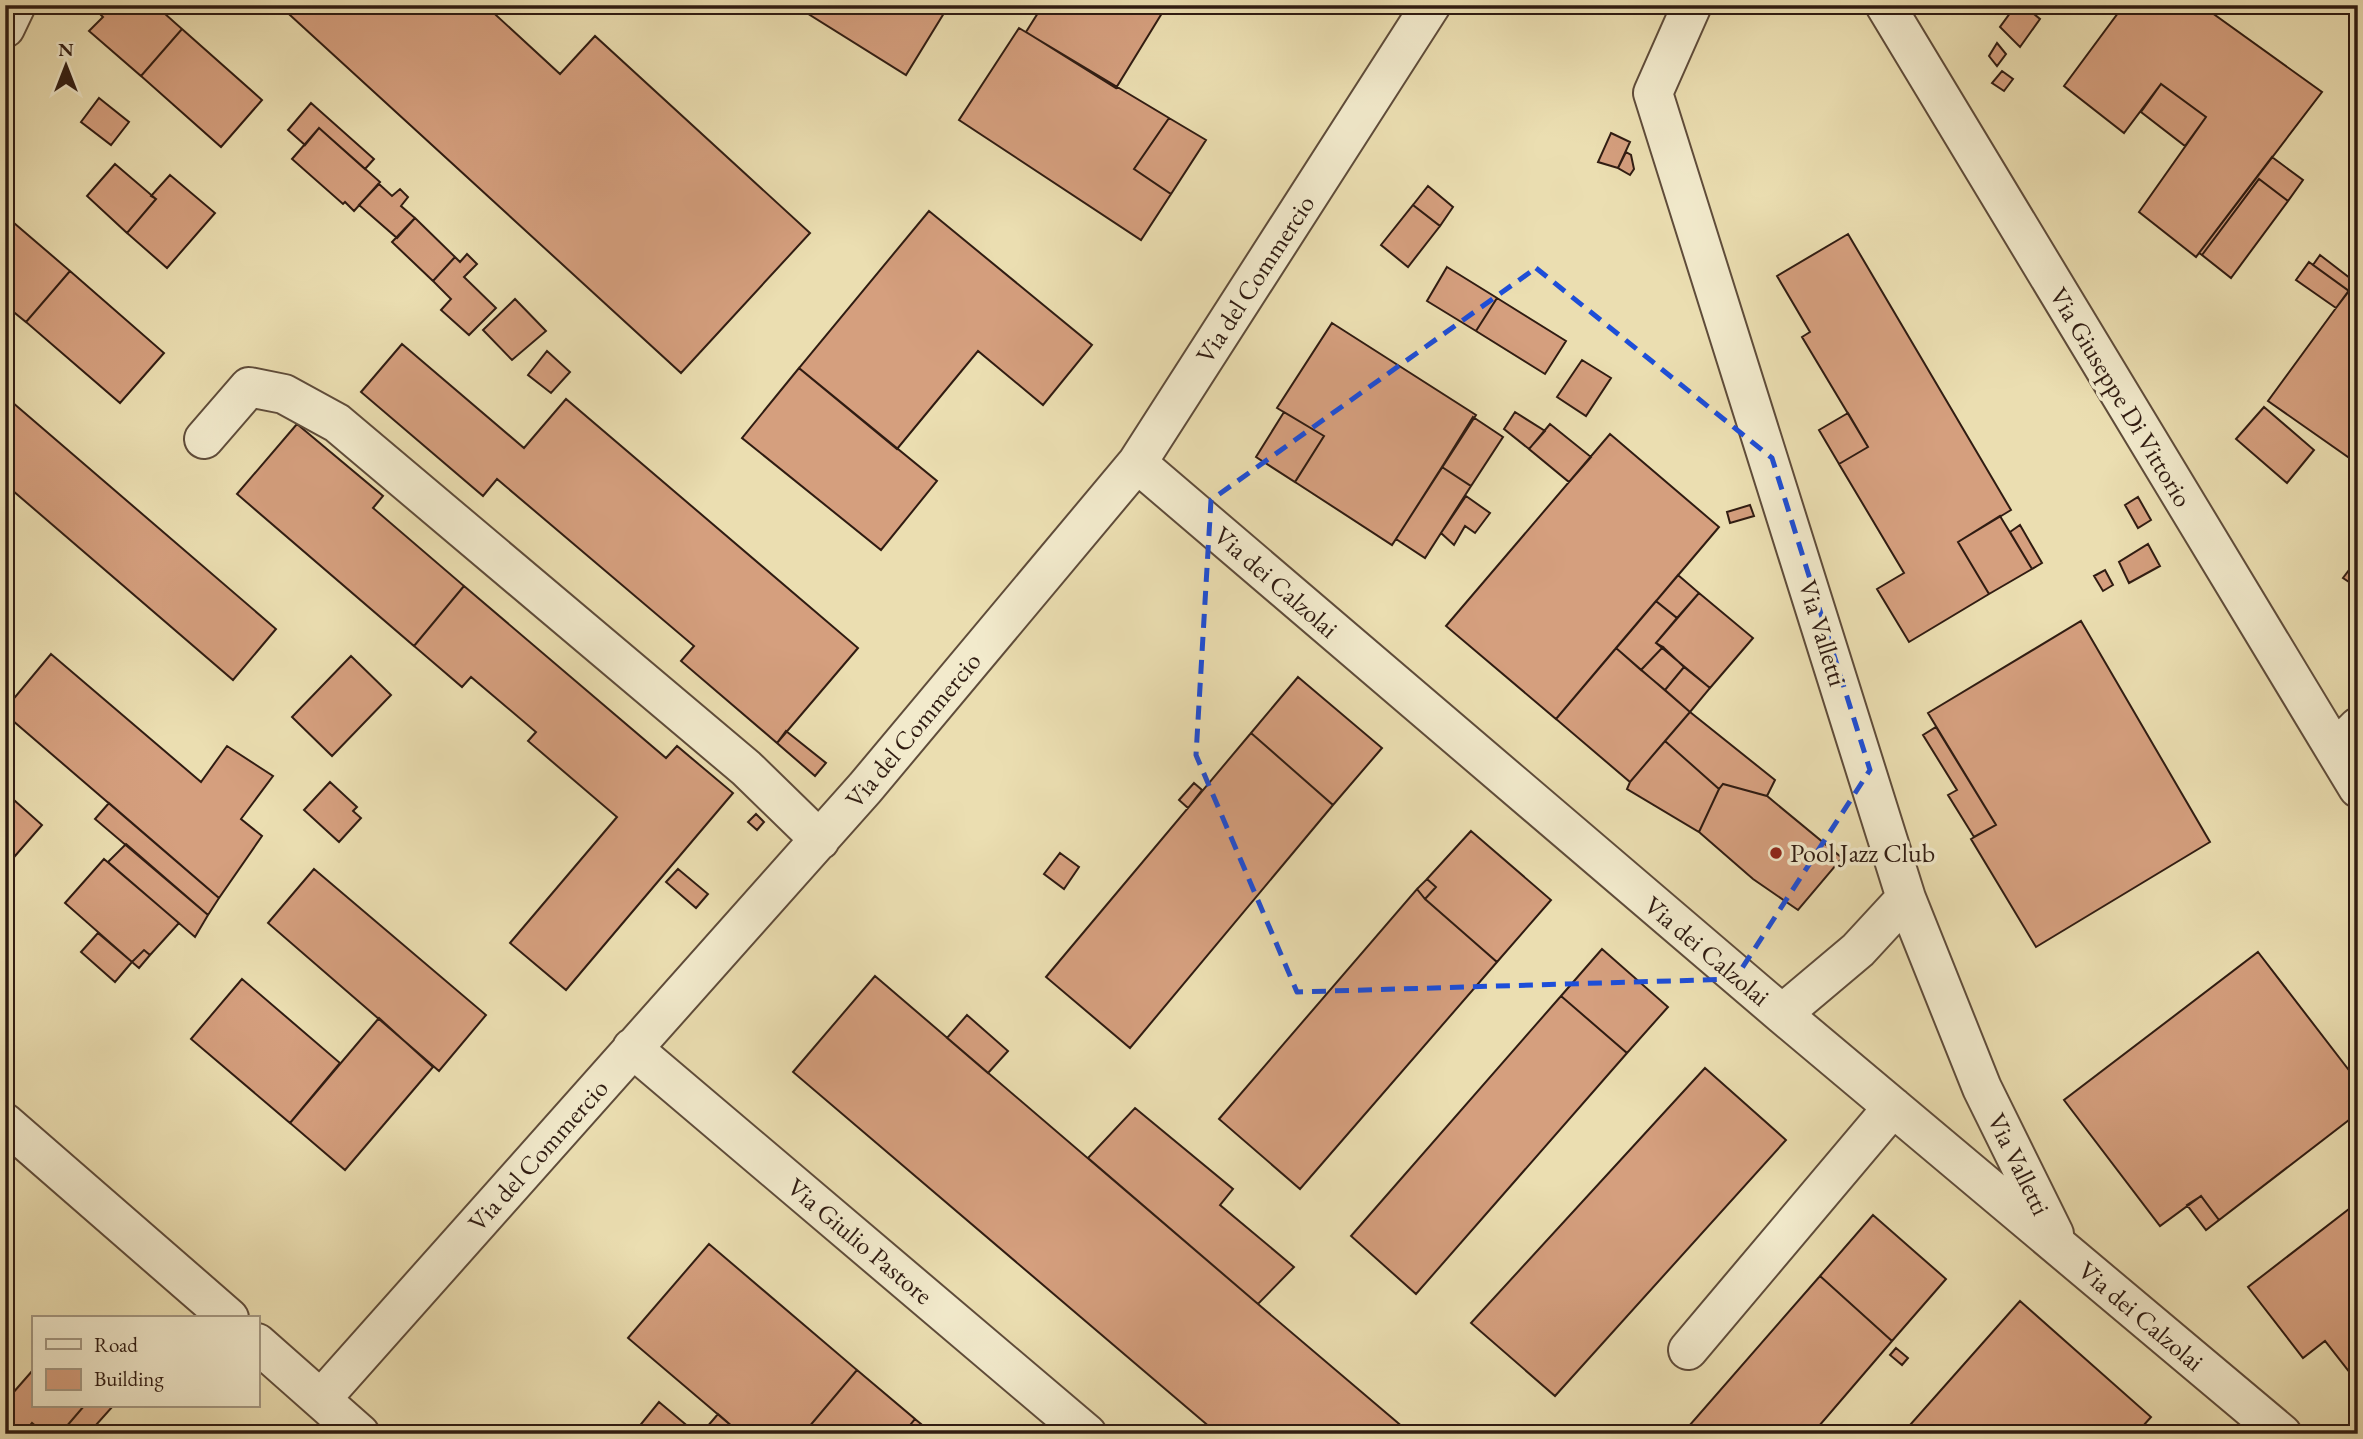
<svg xmlns="http://www.w3.org/2000/svg" width="2363" height="1439" font-family="'EB Garamond',serif">
  <rect width="100%" height="100%" fill="#ebdeb1"/>
  <filter id="stains"><feTurbulence type="fractalNoise" baseFrequency=".00286" numOctaves="4"/><feColorMatrix values="0 0 0 0 .2 0 0 0 0 .09 0 0 0 0 .02 0 0 0 .5 -.17"/></filter>
  <radialGradient id="worn" r=".72"><stop offset=".6" stop-color="#630" stop-opacity="0"/><stop offset="1" stop-color="#630" stop-opacity=".3"/></radialGradient>
  <path fill="#d59f7e" stroke="#301c12" stroke-width="2" d="M104,5H155L182,29L141,76L89,31L103,17L98,12Z
    M279,5H485L560,74L595,36L810,233L681,373Z
    M794,5H949L906,75Z
    M1043,5H1167L1116,88L1026,32Z
    M2016,5H2023L2040,19L2020,47L2000,27Z
    M2124,5H2201L2322,92L2196,257L2139,212L2206,117L2161,84L2124,133L2064,86Z
    M1019,28L1169,118L1134,169L1171,194L1141,240L959,120Z
    M182,29L262,100L221,147L141,76Z
    M1997,43L2006,54L1997,66L1989,56Z
    M2002,71L2013,79L2004,91L1992,83Z
    M2161,84L2206,117L2185,146L2141,112Z
    M99,98L129,122L111,145L81,122Z
    M311,103L374,159L365,169L319,128L305,145L288,130Z
    M1169,118L1206,140L1171,194L1134,169Z
    M319,128L380,182L354,211L345,202L343,204L292,159Z
    M1611,133L1630,142L1618,168L1598,162Z
    M1626,152L1631,155L1634,169L1630,175L1618,168Z
    M2272,157L2303,180L2288,201L2259,179L2202,255L2199,253Z
    M115,164L156,199L127,233L87,196Z
    M170,175L215,213L167,268L127,233L156,199L151,196Z
    M2259,179L2288,201L2231,278L2202,255Z
    M379,184L392,196L400,189L408,197L401,206L415,218L397,238L359,205Z
    M1428,186L1453,207L1440,226L1413,205Z
    M1413,205L1440,226L1408,267L1381,245Z
    M929,211L1092,345L1043,405L978,351L897,449L799,368Z
    M415,218L455,257L433,281L392,242Z
    M14,223L70,271L26,322L5,305V233Z
    M1848,234L2011,510L1958,542L1989,594L1909,642L1877,589L1904,573L1839,464L1868,447L1802,337L1810,332L1777,276Z
    M467,254L477,264L464,277L496,308L469,335L441,310L451,299L433,281L455,257L460,262Z
    M2320,255L2355,282L2349,291L2313,265Z
    M2309,262L2349,291L2336,308L2296,280Z
    M1447,267L1497,298L1476,331L1427,301Z
    M70,271L164,353L120,403L26,322Z
    M2355,282L2358,284V464L2268,401Z
    M1497,298L1566,341L1545,374L1476,331Z
    M515,299L546,331L512,360L483,330Z
    M1332,323L1476,415L1392,545L1295,482L1324,436L1277,408Z
    M402,344L524,448L566,399L858,648L777,743L681,661L694,646L497,479L483,496L361,392Z
    M547,351L570,372L551,393L528,375Z
    M1582,360L1611,378L1586,416L1557,397Z
    M799,368L937,481L881,550L742,438Z
    M5,396L276,629L233,680L5,484Z
    M2264,407L2314,450L2287,483L2236,439Z
    M1284,412L1324,436L1295,482L1256,457Z
    M1515,412L1545,431L1529,449L1504,429Z
    M1848,413L1868,447L1839,464L1819,430Z
    M1473,417L1503,437L1471,486L1442,467Z
    M297,424L383,496L373,508L464,586L414,646L237,494Z
    M1550,424L1591,457L1569,482L1529,449Z
    M1610,434L1719,527L1556,719L1446,626Z
    M1442,467L1471,486L1425,558L1396,539Z
    M1466,496L1490,513L1475,533L1465,526L1454,545L1441,533Z
    M2138,497L2151,520L2138,528L2125,505Z
    M1750,505L1754,516L1730,523L1727,512Z
    M2000,516L2032,569L1989,594L1958,542Z
    M2020,525L2042,563L2032,569L2010,532Z
    M2148,544L2160,566L2129,583L2119,562Z
    M2358,558V588L2343,578Z
    M2105,570L2113,585L2103,591L2094,576Z
    M1678,575L1699,593L1677,618L1656,601Z
    M464,586L666,758L677,746L733,793L566,990L510,943L617,817L528,741L536,732L471,677L462,687L414,646Z
    M1699,593L1753,638L1710,688L1656,643Z
    M1656,601L1677,618L1656,643L1663,647L1641,670L1616,648Z
    M2081,621L2210,842L2036,947L1971,839L1996,825L1928,713Z
    M1663,647L1684,667L1665,690L1641,670Z
    M1616,648L1690,712L1630,782L1556,719Z
    M51,654L201,782L227,746L273,776L241,819L262,836L219,898L5,714V709Z
    M351,656L391,695L332,756L292,717Z
    M1684,667L1710,688L1690,712L1665,690Z
    M1298,677L1382,748L1333,805L1251,733Z
    M1690,712L1775,780L1767,796L1723,784L1719,789L1665,741Z
    M1936,727L1996,825L1974,837L1948,795L1957,790L1923,735Z
    M786,731L826,763L815,776L777,743Z
    M1251,733L1333,805L1130,1048L1046,977Z
    M1665,741L1719,789L1699,832L1627,789L1630,782Z
    M330,782L357,807L353,811L361,818L339,842L304,810Z
    M1194,783L1202,790L1188,808L1179,800Z
    M1723,784L1767,796L1842,858L1798,910L1753,879L1699,832L1719,789Z
    M5,792L42,825L15,856L5,847Z
    M109,803L219,898L208,915L95,819Z
    M756,814L764,822L757,830L748,822Z
    M1471,831L1551,900L1497,962L1425,899L1436,887L1427,879Z
    M126,844L208,915L195,937L108,862Z
    M1060,853L1079,867L1064,889L1044,874Z
    M104,859L179,923L150,955L144,950L132,962L65,903Z
    M314,869L486,1015L439,1071L268,923Z
    M678,869L708,894L696,908L666,882Z
    M1427,879L1436,887L1425,899L1417,889Z
    M1417,889L1425,899L1497,962L1300,1189L1219,1119Z
    M98,933L132,962L115,982L81,952Z
    M1602,949L1668,1007L1627,1053L1561,996Z
    M144,950L150,955L139,968L132,962Z
    M2258,952L2358,1082V1113L2219,1220L2201,1196L2160,1226L2064,1100Z
    M875,976L1258,1304L1411,1434H1218L793,1072Z
    M242,979L340,1063L290,1123L191,1039Z
    M1561,996L1627,1053L1416,1294L1351,1236Z
    M967,1015L1008,1051L988,1073L947,1038Z
    M379,1018L433,1067L345,1170L290,1123Z
    M1705,1068L1786,1140L1555,1396L1471,1323Z
    M1135,1108L1233,1189L1220,1205L1294,1267L1258,1304L1088,1158Z
    M2201,1196L2219,1220L2206,1230L2187,1205Z
    M2358,1202V1383L2325,1341L2303,1358L2248,1287Z
    M1873,1215L1946,1279L1892,1341L1820,1276Z
    M709,1244L857,1370L803,1434H741L628,1338Z
    M1820,1276L1892,1341L1813,1433L1682,1434Z
    M2020,1301L2151,1417L2136,1434H1902Z
    M1896,1348L1908,1358L1902,1365L1890,1355Z
    M33,1370V1406H84L60,1434H45L32,1423L23,1434H5V1402Z
    M857,1370L915,1419L903,1434H803Z
    M659,1402L697,1434H633Z
    M84,1406H113L88,1434H60Z
    M718,1414L741,1434H701Z
    M915,1419L933,1434H903Z"/>
  <g fill="none" stroke-linecap="round" stroke-linejoin="round">
    <defs>
      <path id="minor" d="M1692,5L1653,93L1906,898L1982,1088L2054,1234
        M1885,5L2358,788
        M5,28L16,5
        M204,439L249,387L284,394L337,423L746,768L820,840
        M1137,463L1782,1014L2282,1434
        M2335,750L2358,727
        M1782,1014L1858,950L1906,898
        M632,1048L1087,1434
        M5,1123L229,1318
        M257,1343L360,1434
        M1688,1350L1893,1107
        M321,1399L865,788L1137,463L1431,5"/>
    </defs>
    <use href="#minor" stroke="#5f4c3a" stroke-width="42"/>
    <use href="#minor" stroke="#f2eacc" stroke-width="38"/>
  </g>
  <path fill="none" stroke="#1d4ed8" stroke-width="5" stroke-dasharray="14 9" stroke-linejoin="round" d="M1536,268L1772,458L1870,770L1735,979L1297,992L1196,755L1211,500Z"/>
  <circle fill="#8f2418" stroke="#f2eacc" stroke-width="2.5" cx="1776" cy="853" r="7"/>
  <g text-anchor="middle" dominant-baseline="central" stroke-width="7" stroke-linejoin="round" paint-order="stroke">
    <g font-size="26" fill="#301c12" stroke="#f2eacc">
      <text transform="translate(1255 279) rotate(-57)">Via del Commercio</text>
      <text transform="translate(2121 397) rotate(59)">Via Giuseppe Di Vittorio</text>
      <text transform="translate(1276 582) rotate(41)">Via dei Calzolai</text>
      <text transform="translate(1823 633) rotate(73)">Via Valletti</text>
      <text transform="translate(913 730) rotate(-50)">Via del Commercio</text>
      <text transform="translate(1707 951) rotate(40)">Via dei Calzolai</text>
      <text transform="translate(538 1155) rotate(-48)">Via del Commercio</text>
      <text transform="translate(2019 1164) rotate(64)">Via Valletti</text>
      <text transform="translate(860 1241) rotate(40)">Via Giulio Pastore</text>
      <text transform="translate(2141 1316) rotate(40)">Via dei Calzolai</text>
    </g>
    <g font-size="26" fill="#301c12" stroke="#f2eacc" text-anchor="start">
      <text x="1790" y="853">Pool Jazz Club</text>
    </g>
  </g>
  <rect width="2363" height="1439" fill="none" stroke="#ebdeb1" stroke-width="28"/>
  <rect x="7" y="7" width="2349" height="1425" fill="none" stroke="#301c12" stroke-width="3.5"/>
  <rect x="14" y="14" width="2335" height="1411" fill="none" stroke="#301c12" stroke-width="2"/>
  <rect x="32" y="1316" width="228" height="91" fill="#f2eacc" stroke="#a49882" stroke-width="2"/>
  <rect x="46" y="1339" width="35" height="10" fill="#f2eacc" stroke="#a49882" stroke-width="2"/>
  <text x="94" y="1352" font-size="21" fill="#301c12">Road</text>
  <rect x="46" y="1369" width="35" height="21" fill="#d59f7e" stroke="#a49882" stroke-width="2"/>
  <text x="94" y="1386" font-size="21" fill="#301c12">Building</text>
  <g transform="translate(66 66)" stroke="#f2eacc" stroke-width="5" paint-order="stroke">
  <path d="M0-5L12 26L0 18L-12 26Z" fill="#301c12"/>
  <text y="-10" font-size="19" font-weight="bold" text-anchor="middle" fill="#301c12">N</text>
  </g>
  <rect width="100%" height="100%" filter="url(#stains)"/>
  <rect width="100%" height="100%" fill="url(#worn)"/>
</svg>
